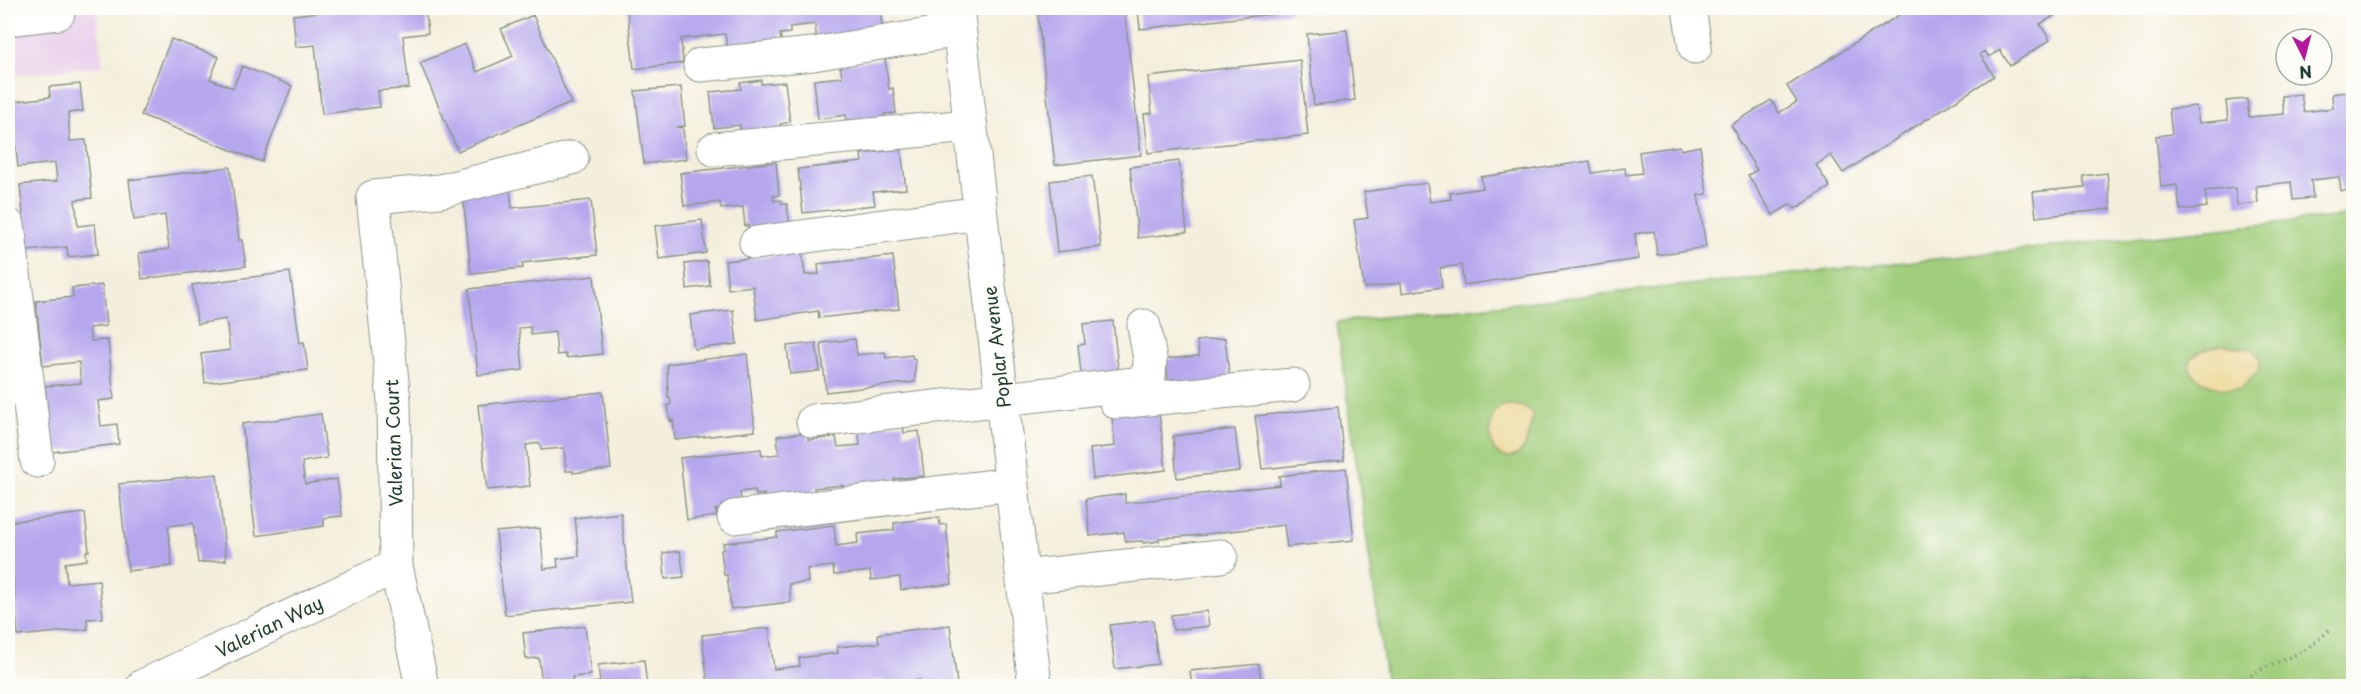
<svg xmlns="http://www.w3.org/2000/svg" width="2361" height="694" font-family="'Playpen Sans',sans-serif">
  <rect width="100%" height="100%" fill="#fdfcf7"/>
  <filter id="ink" filterUnits="userSpaceOnUse"><feTurbulence type="fractalNoise" baseFrequency=".0167" numOctaves="2"/><feDisplacementMap in="SourceGraphic" scale="12" xChannelSelector="R" yChannelSelector="G"/><feConvolveMatrix kernelMatrix="1 2 1 2 8 2 1 2 1" color-interpolation-filters="sRGB"/></filter>
  <filter id="wash" filterUnits="userSpaceOnUse"><feTurbulence type="fractalNoise" baseFrequency=".008" numOctaves="4" result="noise"/><feDisplacementMap in="SourceGraphic" scale="24" xChannelSelector="R" yChannelSelector="G"/><feGaussianBlur stdDeviation="1.35" result="paint"/><feColorMatrix in="noise" values="0 0 0 0 0 0 0 0 0 0 0 0 0 0 0 0 0 1.4 0 .05"/><feComposite in="paint" operator="in"/></filter>
  <g filter="url(#wash)">
    <rect width="100%" height="100%" fill="#f4efdc"/>
    <path fill="#ead1ec" d="M8,8H96L103,66L8,76Z"/>
    <path fill="#a1ce7b" stroke="#608658" stroke-width="1.5" d="M2353,215V686H1387L1337,322Z"/>
    <path fill="#eeda9e" stroke="#868c69" stroke-width="1.5" d="M2223,345L2251,349L2260,357L2259,370L2241,389C2201,393 2158,357 2223,345Z
      M1505,405C1515,405 1528,405 1533,416C1527,432 1530,455 1508,458L1496,453C1487,439 1487,410 1505,405Z"/>
    <g id="blocks">
      <path fill="#b5a6ee" d="M358,8H425L428,33L403,36L409,88L378,91L380,107L322,114L315,45L296,47L293,15Z
        M627,8H880L883,35L817,43L815,24L790,27V33L780,34L782,46L728,52L725,34L681,39L683,63L634,69Z
        M1037,8H1124L1141,155L1055,165Z
        M1138,8H1290L1291,12L1140,29Z
        M1910,8L1928,9L1931,8H2049L2054,16L2040,24L2050,40L2010,66L2000,50L1989,57L1985,51L1980,54L1994,76L1843,173L1831,155L1816,165L1830,187L1795,209L1791,204L1773,215L1748,175L1757,170L1736,137L1738,136L1731,125L1771,100L1779,113L1797,102L1787,86Z
        M533,15L571,103L458,151L420,63L465,44L477,72L513,56L501,29Z
        M1347,30L1355,100L1314,105L1307,34Z
        M171,39L219,57L210,79L233,88L242,66L292,86L262,162L141,115Z
        M885,59L889,89L893,88L896,113L884,114L885,121L847,125L846,115L818,119L814,80L842,77L840,64Z
        M1300,60L1308,135L1148,153L1144,114L1152,113L1148,77Z
        M761,80V84L785,82L790,122L780,124L781,133L741,137L740,125L714,128L710,92L741,89L740,83Z
        M80,84L83,111L68,113L70,141L86,140L92,198L75,200L78,226L95,224L98,254L68,257L67,247L27,251L20,185L57,181L55,163L18,167L11,102L50,97L49,87Z
        M681,87L685,126L676,127L683,128L686,159L644,164L635,91Z
        M2354,91V190L2341,191L2339,177L2311,180L2313,198L2293,200L2291,182L2256,186L2258,203L2237,205L2235,188L2205,191L2207,207L2180,210L2177,185L2161,187L2156,136L2172,134L2169,109L2196,106L2199,123L2228,120L2226,101L2247,99L2249,117L2284,114L2282,96L2301,94L2304,112L2333,108L2332,94Z
        M1680,146L1681,150L1700,146L1707,194L1698,195L1706,247L1657,255L1654,231L1635,234L1638,259L1464,285L1461,265L1440,268L1442,287L1402,293L1401,283L1364,288L1354,220L1368,218L1364,192L1427,183L1430,202L1451,199L1450,193L1483,188L1481,177L1590,161L1592,173L1625,168L1626,175L1642,173L1639,152Z
        M901,149L906,189L873,192L875,205L803,213L798,169L862,162L861,154Z
        M1179,161L1187,232L1138,238L1130,167Z
        M776,162L779,195L773,196L774,201L781,200L782,204H787L790,228L748,232V225L745,226L743,207L721,209L720,202L684,206L680,173Z
        M230,167L239,240H242L246,266L142,279L139,253L169,249L165,215L134,220L129,180Z
        M2107,173L2111,209L2036,217L2033,192L2085,187L2083,176Z
        M1092,176L1101,247L1057,252L1050,181Z
        M510,189L512,208L591,200L597,255L522,263L523,268L471,273L463,194Z
        M702,220L706,253L659,259L655,226Z
        M802,253L805,275L819,274L818,264L893,256L899,309L819,318L818,311L757,320L753,286L728,289L725,261Z
        M707,261L710,286L687,289L685,264Z
        M290,272L300,343L304,342L308,370L205,383L201,354L230,350L226,319L197,324L192,285Z
        M594,276L602,354L566,358V354L557,355L555,332L531,335L530,327L519,328L523,370L478,375L469,289Z
        M102,285L106,326L89,328L91,341L108,340L114,399L98,401L101,426L117,424L119,444L52,452L45,386L81,383L79,362L43,366L36,301L73,297L72,288Z
        M733,310L737,344L694,349L690,315Z
        M1113,321L1119,378L1082,382L1078,345L1085,344L1083,324Z
        M1225,338L1230,381L1169,388L1166,359L1199,356L1197,341Z
        M855,339L857,355L885,352L886,358L912,355L913,359H915V382L826,392L821,343Z
        M816,343L820,371L790,374L787,346Z
        M747,354L755,431L675,440L673,420L670,421L668,405L671,404L670,397H668L667,364Z
        M603,392L611,469L573,473V471H566L564,448L541,450L540,443L526,445L530,486L487,490L478,405Z
        M1158,404L1166,470L1093,479L1090,449L1115,446L1111,409Z
        M1338,407L1344,460L1262,469L1255,416Z
        M321,414L327,458L302,462L305,484L337,479L342,516L324,518V526L256,536L242,424Z
        M903,423L904,433L919,431L924,476L894,479L895,488L843,489V485L814,488L815,500L764,499V494L756,495L755,490L740,492L742,507L715,510L717,516L687,520L680,458L761,449L762,456L779,454L777,436L808,432V440L836,437L838,447L860,445L858,428Z
        M1235,429L1240,471L1177,478L1173,436Z
        M1346,468L1354,540L1287,547L1284,525L1205,534V535L1159,538V541L1143,543L1142,541L1126,542L1124,532L1090,536L1086,499L1125,494V503L1280,485L1279,476Z
        M217,474L226,560L198,563L193,523L168,526L172,566L128,571L119,484Z
        M85,513L89,551H86L87,560L65,563L67,583L99,580L103,618L87,619L88,629L18,636L8,522Z
        M621,513L631,602L505,615L496,532L540,528L544,569L558,567L557,559L579,556L575,518Z
        M939,517L940,525L946,524L952,584L901,590L900,577L871,580L870,571L834,575L833,566L807,569L808,582L789,584L791,602L731,609L727,575H724L721,550L724,549L723,543L777,537V532L834,525L836,546L858,543L857,534L894,530V523Z
        M680,551L684,577L665,579L663,553Z
        M1207,611L1209,626L1173,630L1171,615Z
        M1153,620L1158,664L1115,669L1110,625Z
        M950,625L957,684L921,686L920,680L886,684L885,680L866,682V686H708L702,635L769,628L774,669L800,666L799,658L838,653L837,647L879,643L878,634Z
        M585,626L591,675L572,677L573,685L600,682L598,665L644,660L647,686H542L539,658L526,659L523,633Z
        M1259,664L1261,686H1192L1190,671Z"/>
    </g>
  </g>
  <g filter="url(#ink)">
    <use href="#blocks" fill-opacity="0" stroke="#8a9688" stroke-width="1.5"/>
    <g fill="none" stroke-linecap="round" stroke-linejoin="round">
      <defs>
        <path id="minor" d="M957,8L1035,686
          M1689,8L1695,47
          M8,19L58,13L57,8
          M700,65L813,54L959,30
          M714,149L970,126
          M8,225L37,461
          M756,243L980,213
          M1116,402L1293,385
          M813,421L1135,384L1149,377L1150,359L1144,326
          M734,517L1012,484
          M1023,577L1221,556
          M143,686L396,566
          M422,686L396,566L394,401L373,197L440,191L572,158"/>
      </defs>
      <use href="#minor" stroke="#8a9688" stroke-width="35"/>
      <path stroke="#8a9688" stroke-width="4" stroke-dasharray="1.5 4.5" stroke-linecap="butt" d="M2236,686L2257,671L2304,651L2332,628"/>
      <use href="#minor" stroke="#fff" stroke-width="33"/>
    </g>
  </g>
  <g text-anchor="middle" dominant-baseline="central" stroke-width="4.5" stroke-linejoin="round" paint-order="stroke">
    <g font-size="18" fill="#1f3d34" stroke="#fdfcf7">
      <text transform="translate(996 347) rotate(-97)">Poplar Avenue</text>
      <text transform="translate(393 443) rotate(-92)">Valerian Court</text>
      <text transform="translate(269 626) rotate(-26)">Valerian Way</text>
    </g>
  </g>
  <rect width="2361" height="694" fill="none" stroke="#fdfcf7" stroke-width="30"/>
  <g transform="translate(2304 57) rotate(174)"><circle r="28" fill="#fdfcf7" stroke="#a4b0a9" stroke-width="1.5"/>
  <path d="M0-4.5L10 22L0 15L-10 22Z" fill="#b5179e"/>
  <text y="-9" font-size="16" font-weight="bold" text-anchor="middle" fill="#1f3d34">N</text>
  </g>
</svg>
